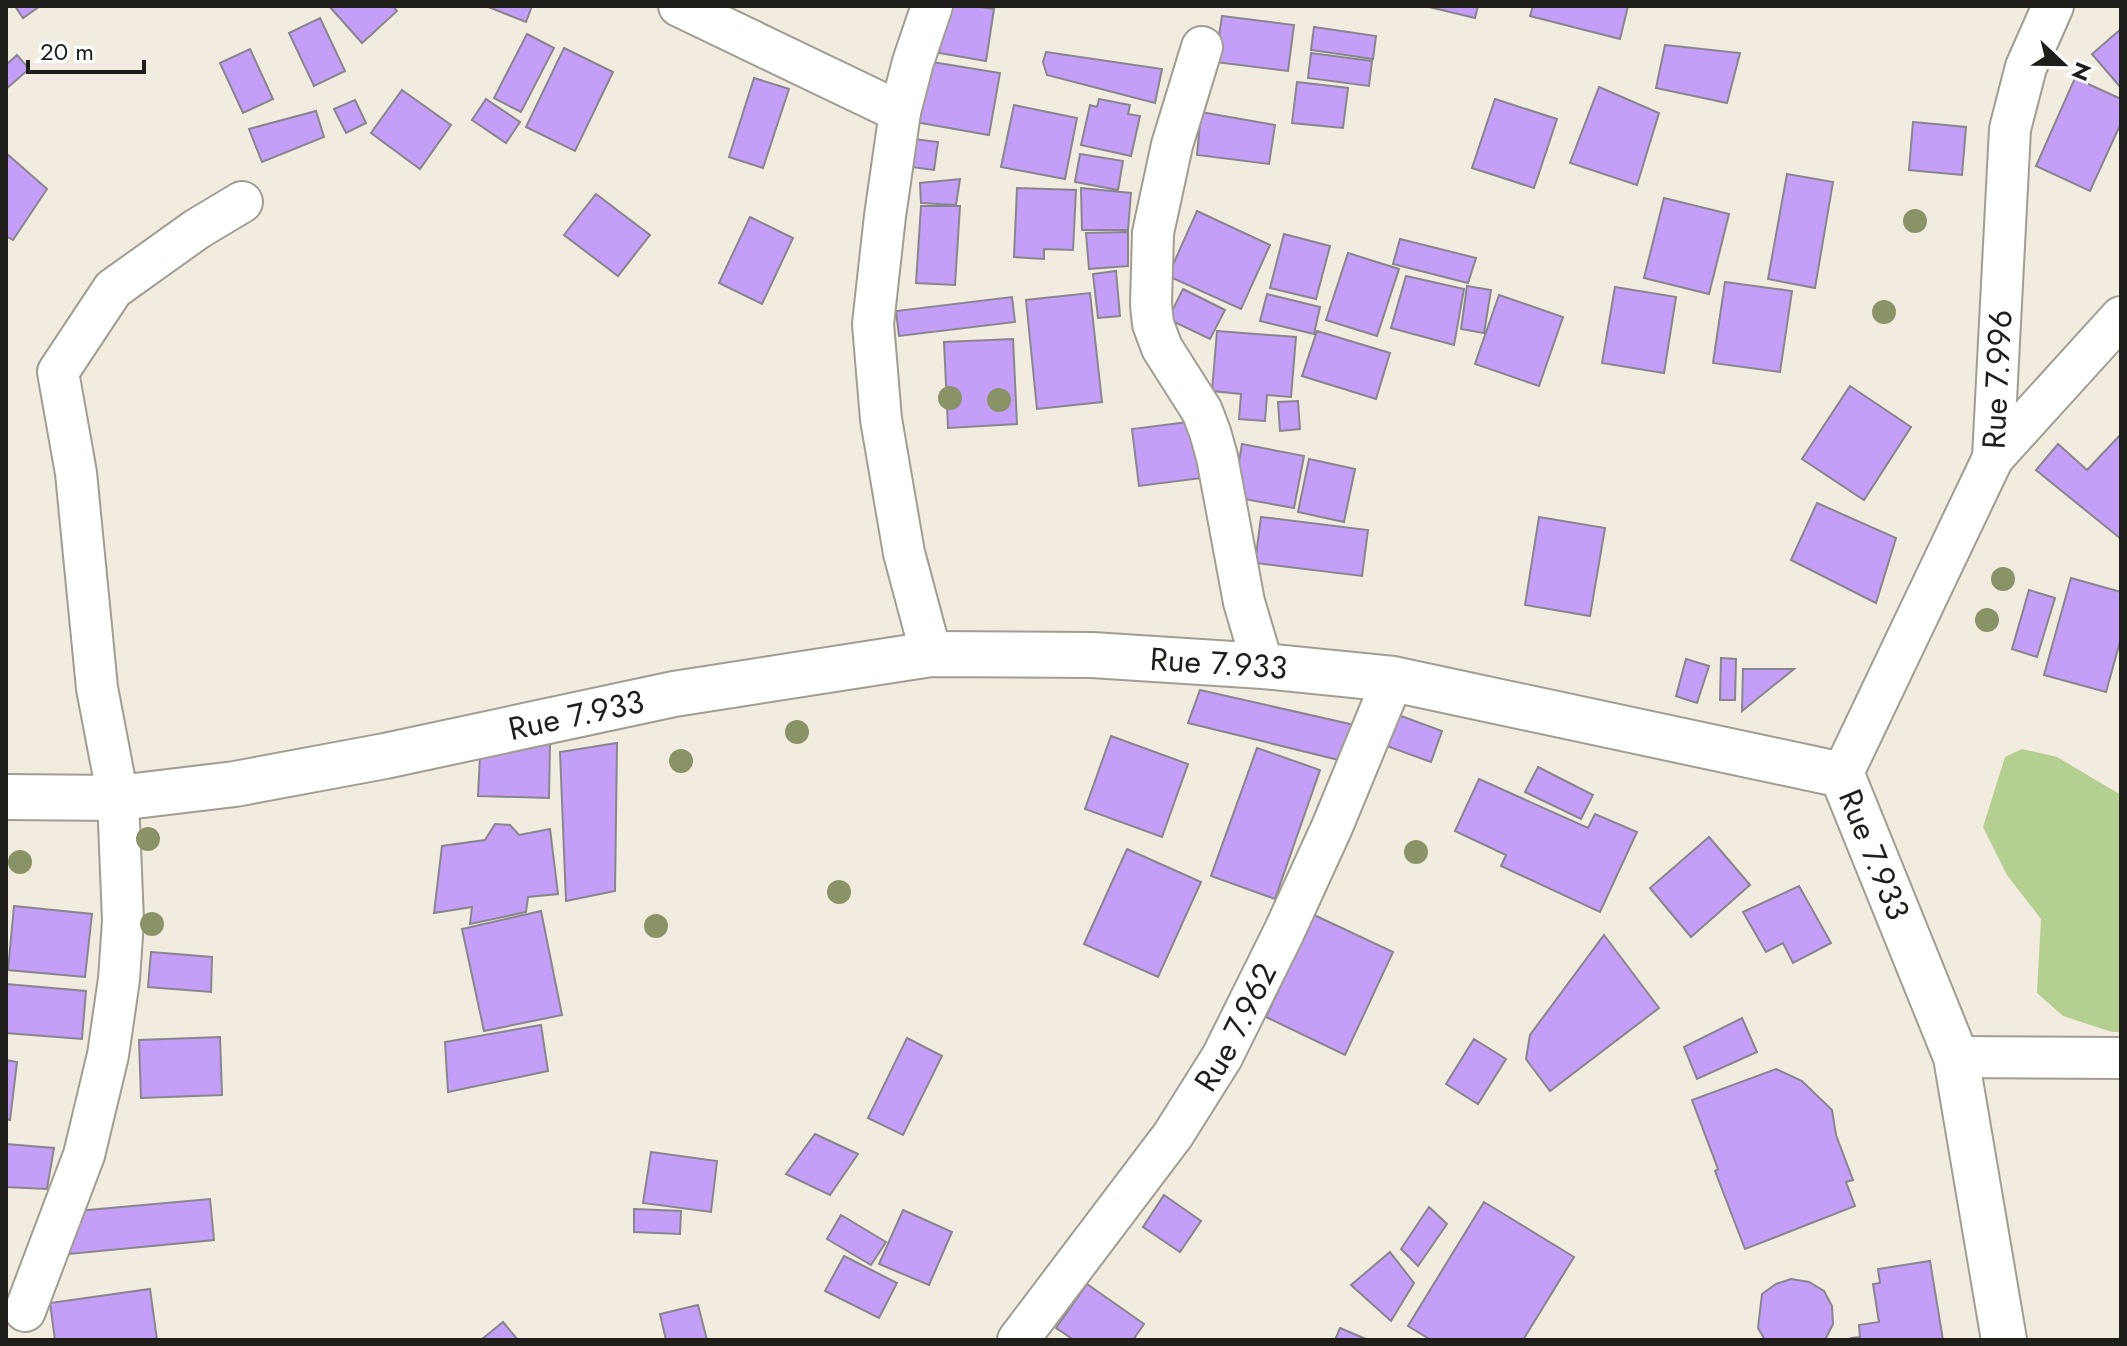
<svg xmlns="http://www.w3.org/2000/svg" width="2127" height="1346" font-family="Jost,sans-serif">
  <rect width="100%" height="100%" fill="#f1ebe0"/>
  <path fill="#b5ce92" d="M2022,749L2057,757L2121,795V1032H2112L2063,1016L2037,993L2041,919L2007,875L1983,827L2005,757Z"/>
  <path fill="#c39ff7" stroke="#89858f" stroke-width="2" d="M15,6H40L23,18Z
    M329,6H393L397,11L362,43Z
    M486,6H532L526,22Z
    M946,6H974L994,9L986,61L939,53Z
    M1425,6H1478L1475,18Z
    M1533,6H1628L1620,39L1530,16Z
    M1222,16L1294,25L1288,71L1215,62Z
    M320,18L345,71L314,86L289,33Z
    M1314,27L1376,36L1373,59L1311,50Z
    M2121,29V88L2092,54Z
    M527,34L554,48L521,112L494,98Z
    M1665,45L1740,53L1727,103L1656,88Z
    M564,48L613,72L575,151L526,127Z
    M250,49L273,99L243,113L220,63Z
    M1046,52L1162,69L1155,103L1047,75L1043,62Z
    M1311,53L1372,61L1369,86L1308,78Z
    M17,55L29,69L6,89V65Z
    M926,61L1000,73L989,135L915,122Z
    M754,78L789,89L763,168L729,157Z
    M2075,78L2121,99V123L2090,191L2036,166Z
    M1297,82L1348,88L1343,128L1292,123Z
    M1599,87L1659,113L1637,185L1570,163Z
    M402,90L451,125L420,169L371,133Z
    M486,99L520,122L506,143L472,120Z
    M1099,99L1130,105L1128,114L1140,116L1131,156L1081,145L1090,105L1097,107Z
    M1495,99L1557,119L1534,188L1472,168Z
    M355,100L366,123L346,133L334,109Z
    M1014,105L1077,118L1065,179L1001,167Z
    M316,111L324,137L262,162L249,129Z
    M1201,112L1275,125L1269,164L1197,155Z
    M1913,122L1966,127L1962,175L1909,170Z
    M914,139L938,142L934,170L911,167Z
    M6,153L47,189L13,240L6,236Z
    M1080,154L1123,161L1118,190L1075,182Z
    M1787,174L1833,182L1815,288L1768,279Z
    M960,179L956,205L921,203L920,183Z
    M1017,188L1076,190L1073,250L1044,249V259L1014,257Z
    M1081,188L1131,193L1128,230H1082Z
    M596,194L650,235L618,276L564,235Z
    M1664,198L1729,214L1709,294L1644,278Z
    M921,206H960L955,285L916,283Z
    M1197,211L1270,245L1241,309L1168,276Z
    M750,217L793,238L762,304L719,283Z
    M1128,232V266L1089,269L1086,233Z
    M1284,234L1330,246L1316,299L1270,288Z
    M1400,239L1476,258L1468,283L1393,264Z
    M1348,253L1399,269L1377,336L1326,320Z
    M1116,271L1120,316L1098,318L1093,274Z
    M1406,276L1464,289L1454,345L1391,328Z
    M1725,282L1792,291L1780,372L1713,363Z
    M1467,286L1491,290L1484,333L1461,329Z
    M1615,287L1676,297L1664,373L1602,363Z
    M1183,289L1225,310L1210,339L1168,319Z
    M1090,293L1102,402L1037,409L1026,300Z
    M1267,294L1320,307L1314,334L1260,321Z
    M1499,295L1563,317L1539,386L1475,364Z
    M1012,297L1015,322L899,336L896,311Z
    M1217,331L1296,337L1291,397L1267,395L1265,421L1239,419L1241,394L1212,391Z
    M1317,331L1390,353L1376,399L1302,376Z
    M1013,339L1017,424L948,428L944,342Z
    M1850,386L1911,427L1864,500L1802,459Z
    M1298,401L1300,429L1280,431L1278,402Z
    M1195,421L1202,478L1139,486L1132,429Z
    M2121,434V539L2036,470L2058,444L2087,470Z
    M1242,444L1304,456L1294,508L1233,497Z
    M1309,459L1355,469L1344,522L1298,512Z
    M1817,503L1896,538L1876,603L1791,560Z
    M1261,517L1368,530L1362,576L1255,563Z
    M1539,517L1605,528L1590,616L1525,605Z
    M2071,578L2121,592V638L2106,692L2044,675Z
    M2029,590L2055,598L2037,657L2012,649Z
    M1721,658L1736,659L1735,700H1720Z
    M1686,659L1709,666L1697,703L1676,696Z
    M1743,669H1794L1742,711Z
    M1200,690L1363,727L1343,761L1188,723Z
    M1393,713L1442,731L1431,762L1381,744Z
    M1111,736L1188,764L1162,837L1085,809Z
    M550,743L549,798L478,796L480,756Z
    M617,743L615,891L566,901L560,752Z
    M1257,748L1320,770L1275,899L1211,876Z
    M1538,767L1593,795L1581,819L1525,792Z
    M1479,779L1588,828L1595,814L1637,832L1600,912L1501,866L1506,855L1455,831Z
    M495,824L510,825L519,835L550,829L558,894L528,897L526,912L470,924L472,907L434,913L442,846L485,840Z
    M1709,837L1750,885L1691,937L1650,888Z
    M1127,849L1201,882L1158,977L1084,944Z
    M1799,886L1831,943L1793,963L1783,943L1766,952L1743,912Z
    M14,906L92,914L85,977L8,970Z
    M541,911L562,1015L484,1031L462,929Z
    M1314,915L1393,952L1345,1055L1266,1017Z
    M1604,935L1659,1008L1550,1091L1526,1059L1530,1035Z
    M151,952L212,957L211,992L148,987Z
    M6,984L86,991L82,1039L6,1033Z
    M1742,1018L1757,1052L1697,1079L1684,1047Z
    M541,1025L548,1071L448,1092L445,1042Z
    M220,1037L222,1095L141,1098L139,1040Z
    M907,1038L942,1056L903,1135L868,1118Z
    M1474,1039L1506,1059L1478,1104L1446,1084Z
    M6,1060L17,1062L10,1120L6,1119Z
    M1776,1069L1802,1081L1832,1110L1836,1135L1853,1180L1846,1182L1855,1206L1745,1249L1715,1171L1718,1169L1692,1100Z
    M815,1134L858,1154L830,1195L786,1174Z
    M6,1144L54,1148L47,1189L6,1187Z
    M651,1152L717,1161L711,1212L643,1203Z
    M1164,1195L1201,1221L1180,1252L1143,1227Z
    M210,1199L214,1240L69,1254L66,1212Z
    M1484,1202L1574,1257L1523,1340H1431L1408,1326Z
    M1429,1207L1447,1224L1418,1266L1401,1249Z
    M634,1209L681,1211L680,1234L634,1232Z
    M903,1210L952,1232L929,1285L879,1264Z
    M841,1215L886,1242L871,1265L827,1239Z
    M1390,1252L1414,1283L1391,1321L1351,1285Z
    M844,1256L897,1283L879,1318L825,1291Z
    M1930,1261L1943,1340H1852L1851,1338L1860,1337L1859,1325L1879,1322L1873,1284L1880,1283L1878,1269Z
    M1791,1279L1809,1282L1824,1291L1832,1306L1833,1324L1825,1340H1765L1758,1328L1762,1294L1776,1284Z
    M1087,1284L1144,1324L1133,1340H1074L1056,1328Z
    M150,1289L157,1340H55L50,1303Z
    M698,1305L707,1340H666L660,1314Z
    M503,1322L518,1340H481Z
    M1340,1328L1368,1340H1335Z"/>
  <g fill="none" stroke-linecap="round" stroke-linejoin="round">
    <defs>
      <g id="minor">
        <path d="M679,6L900,112"/>
        <path d="M1202,47L1172,145L1153,233L1151,304L1153,324L1162,348L1202,411L1210,432L1217,457L1244,602L1263,666"/>
        <path d="M1993,458L2121,317"/>
        <path d="M931,654L904,553L881,419L873,324L885,216L900,112L913,62L932,6"/>
        <path id="s1" d="M1842,775L1993,458L2010,129L2026,67L2053,6"/>
        <path d="M1956,1057L2121,1058"/>
        <path d="M25,1311L84,1155L108,1055L119,979L123,921L118,798L97,688L76,473L58,372L113,289L197,229L242,202"/>
        <path id="s2" d="M1018,1340L1173,1135L1222,1057L1284,932L1332,827L1393,679"/>
      </g>
      <g id="tertiary">
        <path id="s3" d="M6,797L118,798L235,784L385,756L674,694L931,654L1092,655L1263,666L1393,679L1842,775L1956,1057L2004,1340"/>
      </g>
    </defs>
    <use href="#minor" stroke="#a29c92" stroke-width="44"/>
    <use href="#tertiary" stroke="#a29c92" stroke-width="48"/>
    <use href="#minor" stroke="#fff" stroke-width="40"/>
    <use href="#tertiary" stroke="#fff" stroke-width="44"/>
  </g>
  <g fill="#8a9368">
    <circle cx="1915" cy="221" r="12"/>
    <circle cx="1884" cy="312" r="12"/>
    <circle cx="950" cy="398" r="12"/>
    <circle cx="999" cy="400" r="12"/>
    <circle cx="2003" cy="579" r="12"/>
    <circle cx="1987" cy="620" r="12"/>
    <circle cx="797" cy="732" r="12"/>
    <circle cx="681" cy="761" r="12"/>
    <circle cx="148" cy="839" r="12"/>
    <circle cx="1416" cy="852" r="12"/>
    <circle cx="20" cy="862" r="12"/>
    <circle cx="839" cy="892" r="12"/>
    <circle cx="152" cy="924" r="12"/>
    <circle cx="656" cy="926" r="12"/>
  </g>
  <g text-anchor="middle" dominant-baseline="central" stroke-width="8" stroke-linejoin="round" paint-order="stroke">
    <g font-size="32" fill="#201e1a" stroke="#fff">
      <text stroke="none"><textPath href="#s1" startOffset="430">Rue 7.996</textPath></text>
      <text stroke="none"><textPath href="#s3" startOffset="1226">Rue 7.933</textPath></text>
      <text stroke="none"><textPath href="#s3" startOffset="578">Rue 7.933</textPath></text>
      <text stroke="none"><textPath href="#s3" startOffset="1946">Rue 7.933</textPath></text>
      <text stroke="none"><textPath href="#s2" startOffset="382">Rue 7.962</textPath></text>
    </g>
  </g>
  <rect width="2127" height="1346" fill="none" stroke="#201e1a" stroke-width="16"/>
  <g transform="translate(2063 64) rotate(112)" stroke="#ffffff" stroke-width="6" paint-order="stroke">
  <path d="M0-6L14 30L0 20L-14 30Z" fill="#201e1a"/>
  <text y="-12" font-size="22" font-weight="bold" text-anchor="middle" fill="#201e1a">N</text>
  </g>
  <path d="M28 60v12h116v-12" fill="none" stroke="#201e1a" stroke-width="4"/>
  <text x="40" y="60" font-size="24" fill="#201e1a" stroke="#ffffff" stroke-width="6" paint-order="stroke">20 m</text>
</svg>
